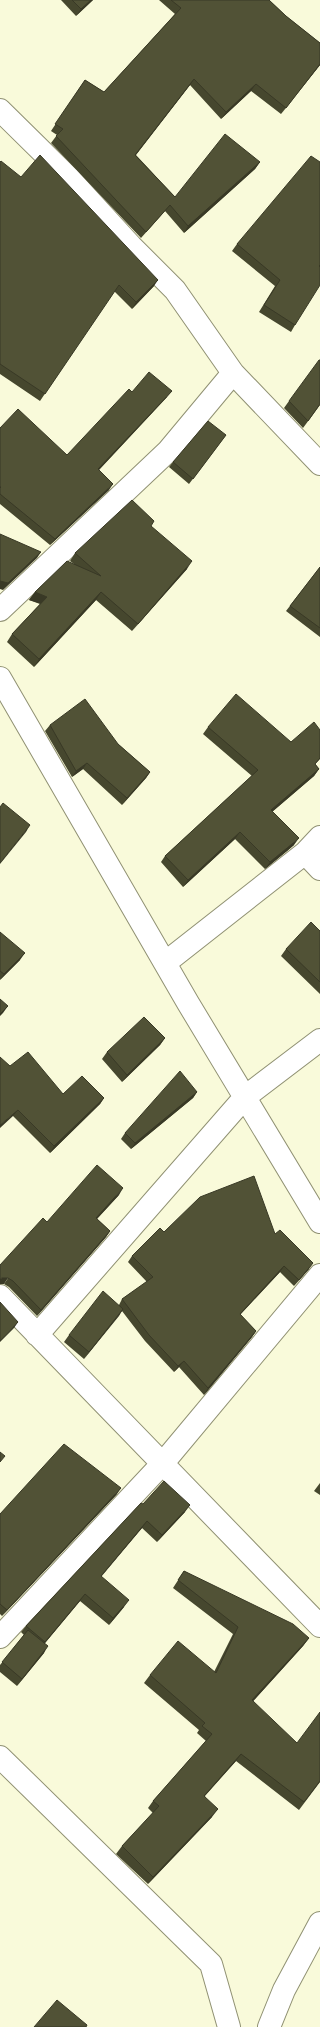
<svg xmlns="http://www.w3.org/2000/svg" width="320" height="2027" font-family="'Public Sans',sans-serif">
  <rect width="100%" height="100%" fill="#f9fada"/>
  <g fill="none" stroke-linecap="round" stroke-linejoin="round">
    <defs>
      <path id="minor" d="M0,110L68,177L131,246L175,290L233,373L320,464
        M0,610L168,451L233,373
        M0,678L188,1003L320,1222
        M305,853L320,869
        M165,963L305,853L320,837
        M0,1296L320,1626
        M37,1335L245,1097L320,1040
        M0,1637L163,1463L320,1275
        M0,1757L211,1964L229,2027
        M269,2027L284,1990L320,1923"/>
    </defs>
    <use href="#minor" stroke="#909173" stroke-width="24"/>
    <use href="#minor" stroke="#fff" stroke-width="22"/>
  </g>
  <path fill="#46472e" d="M61,0H93L76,16Z
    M159,0H269L286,16L320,43V65L281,114L251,91L221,119L190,85L136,155L175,197L260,162L255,169L184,233L165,211L141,238L51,143L57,135L51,131L85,80L104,92L175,14Z
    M0,162L154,286L132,309L114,291L40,401L0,374Z
    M320,162V266L295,325L291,332L259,312L275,286L232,251L237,244Z
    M132,392L167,397L99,470L109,490L50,545L0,504V428L67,455Z
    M289,401L320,405L303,428L284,408Z
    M226,435L189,484L169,467L173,462Z
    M151,526L187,569L132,631L96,600L34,667L7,642L12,634L40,604L29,600L35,592L74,564L70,561L75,553Z
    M320,567V637L286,611Z
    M50,725L118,744L150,772L146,778L122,805L83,769L72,777L45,731Z
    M208,727L291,742L320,730V759L315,764L319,769L314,776L272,812L294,845L287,851L265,869L235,839L183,887L161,862L165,856L252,776L203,734Z
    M320,931V994L281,956L286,949Z
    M0,932L20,960L0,980Z
    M165,1038L160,1045L122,1082L102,1059L107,1052Z
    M10,1066L63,1094L104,1098L100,1104L50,1153L13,1116Z
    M197,1092L193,1098L131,1149L121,1139L125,1133Z
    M119,1195L97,1219L110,1231L106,1237L37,1316L9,1287L4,1284L47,1222Z
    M164,1232L275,1234L309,1269L294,1286L280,1272L240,1315L256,1331L252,1337L204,1395L179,1367L174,1372L145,1341L122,1311L84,1359L64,1342L69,1335L119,1305L122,1299L147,1282L128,1262L132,1256Z
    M320,1483V1495L314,1491Z
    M117,1494L2,1616L0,1614V1514Z
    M143,1504L185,1512L157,1542L142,1528L101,1576L124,1607L109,1625L80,1601L45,1643L44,1653L17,1686L0,1672V1665L24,1635L21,1632L26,1626Z
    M184,1571L309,1638L303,1646L253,1701L320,1782L299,1810L236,1761L205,1796L212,1817L148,1884L116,1854L122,1846L153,1813L148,1808L153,1801L206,1741L197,1733L199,1730L144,1683L150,1675L214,1672L233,1634L173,1588Z"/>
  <path fill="#393926" d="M91,0H93L76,16L81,9Z
    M320,64V65L281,114L286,108Z
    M194,79L190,85L131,161L135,155Z
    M256,84L251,91L221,119L226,112Z
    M260,162L255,169L184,233L188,226Z
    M158,280L154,286L132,309L136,302Z
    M172,391L167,397L94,475L98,469Z
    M113,484L109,490L50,545L55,539Z
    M41,552L37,558L3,590L0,589V581Z
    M192,561L187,569L132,631Z
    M35,592L47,597L42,604L29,600Z
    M101,592L96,600L34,667L39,659Z
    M87,763L83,769L72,777L76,771Z
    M319,769L314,776L266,817L271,810Z
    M150,772L146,778L122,805L127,798Z
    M30,825L26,832L0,864V863Z
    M240,832L235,839L183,887L188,880Z
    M299,838L294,845L287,851L265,869L270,862Z
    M25,953L20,960L0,980L4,974Z
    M8,1006L3,1013L0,1016V1014Z
    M165,1038L160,1045L122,1082L127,1075Z
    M197,1092L193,1098L131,1149L135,1143Z
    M104,1098L100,1104L50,1153L54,1146Z
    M18,1110L13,1116L0,1128V1125Z
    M123,1188L119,1195L92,1224L96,1218Z
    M110,1231L106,1237L37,1316L41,1310Z
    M313,1263L309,1269L294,1286L299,1280Z
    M284,1266L280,1272L235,1320L240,1314Z
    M2,1278H8L4,1284H0V1279Z
    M123,1309L119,1316L84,1359L89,1352Z
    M18,1322L14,1328L0,1342V1341Z
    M256,1331L252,1337L204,1395L208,1388Z
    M184,1361L179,1367L174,1372L178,1366Z
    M121,1488L117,1494L2,1616L7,1610Z
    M190,1505L185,1512L157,1542L162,1535Z
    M147,1521L142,1528L96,1583L101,1576Z
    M85,1594L80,1601L40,1649L45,1642Z
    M129,1600L124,1607L109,1625L113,1618Z
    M309,1638L303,1646L247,1708L252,1700Z
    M48,1646L44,1653L17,1686L22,1679Z
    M241,1754L236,1761L198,1803L204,1796Z
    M218,1809L212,1817L148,1884L153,1877Z"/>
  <path fill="#515236" stroke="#393926" d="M72,0H91L81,9Z
    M171,0H269L286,16L320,43V64L286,108L256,84L226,112L194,79L135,155L175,197L225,134L260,162L188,226L170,205L146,232L56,136L63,129L55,124L85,80L104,92L181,8Z
    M40,155L158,280L136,302L119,285L45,394L0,364V162L1,161L21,177Z
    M311,156L320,162V265L319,266L320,267V285L295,325L264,305L280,280L237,244Z
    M319,360H320V404L308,421L289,401Z
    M149,372L172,391L98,469L113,484L55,539L0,494V488L1,487H0V428L18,409L67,455L129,389L132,392Z
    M208,421L226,435L193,479L173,462Z
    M132,500L154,521L151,526L192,561L138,624L101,592L39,659L12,634L47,597L35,592L67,561L101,576L75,553Z
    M0,534L41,552L8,583L0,581Z
    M320,567V628L290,606Z
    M236,694L291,742L314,722L320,730V758L315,764L319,769L271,810L299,838L292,844L270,862L240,832L188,880L165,856L258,770L208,727Z
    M85,699L118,744L150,772L127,798L87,763L76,771L50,725Z
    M3,803L30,825L0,863V807Z
    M311,922L320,931V982L286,949Z
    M0,932L25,953L4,974L0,971Z
    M0,999L8,1006L0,1014Z
    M144,1017L165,1038L127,1075L107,1052Z
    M28,1052L63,1094L82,1076L104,1098L54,1146L18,1110L0,1125V1057L10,1066Z
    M180,1071L197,1092L135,1143L125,1133Z
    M97,1165L123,1188L96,1218L110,1231L41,1310L13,1281L8,1278H2L0,1279V1265L43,1218L47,1222Z
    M254,1176L275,1234L280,1230L313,1263L299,1280L284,1266L240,1314L256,1331L208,1388L184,1361L178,1366L149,1335L122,1299L153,1277L132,1256L160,1228L164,1232L200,1197Z
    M103,1291L123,1309L89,1352L69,1335Z
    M0,1302L18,1322L0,1341Z
    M64,1444L121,1488L7,1610L0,1604V1514Z
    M0,1452L5,1456L0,1462Z
    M164,1481L190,1505L162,1535L147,1521L101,1576L129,1600L113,1618L85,1594L45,1642L26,1626L141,1503L143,1504Z
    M184,1571L293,1624L309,1638L252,1700L297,1743L320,1712V1781L304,1802L241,1754L204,1796L218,1809L153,1877L122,1846L159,1806L153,1801L212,1734L202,1726L205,1723L150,1675L178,1641L216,1673L238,1627L178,1580Z
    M28,1630L48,1646L22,1679L2,1662Z
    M57,2000L87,2025L86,2027H34Z"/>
</svg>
